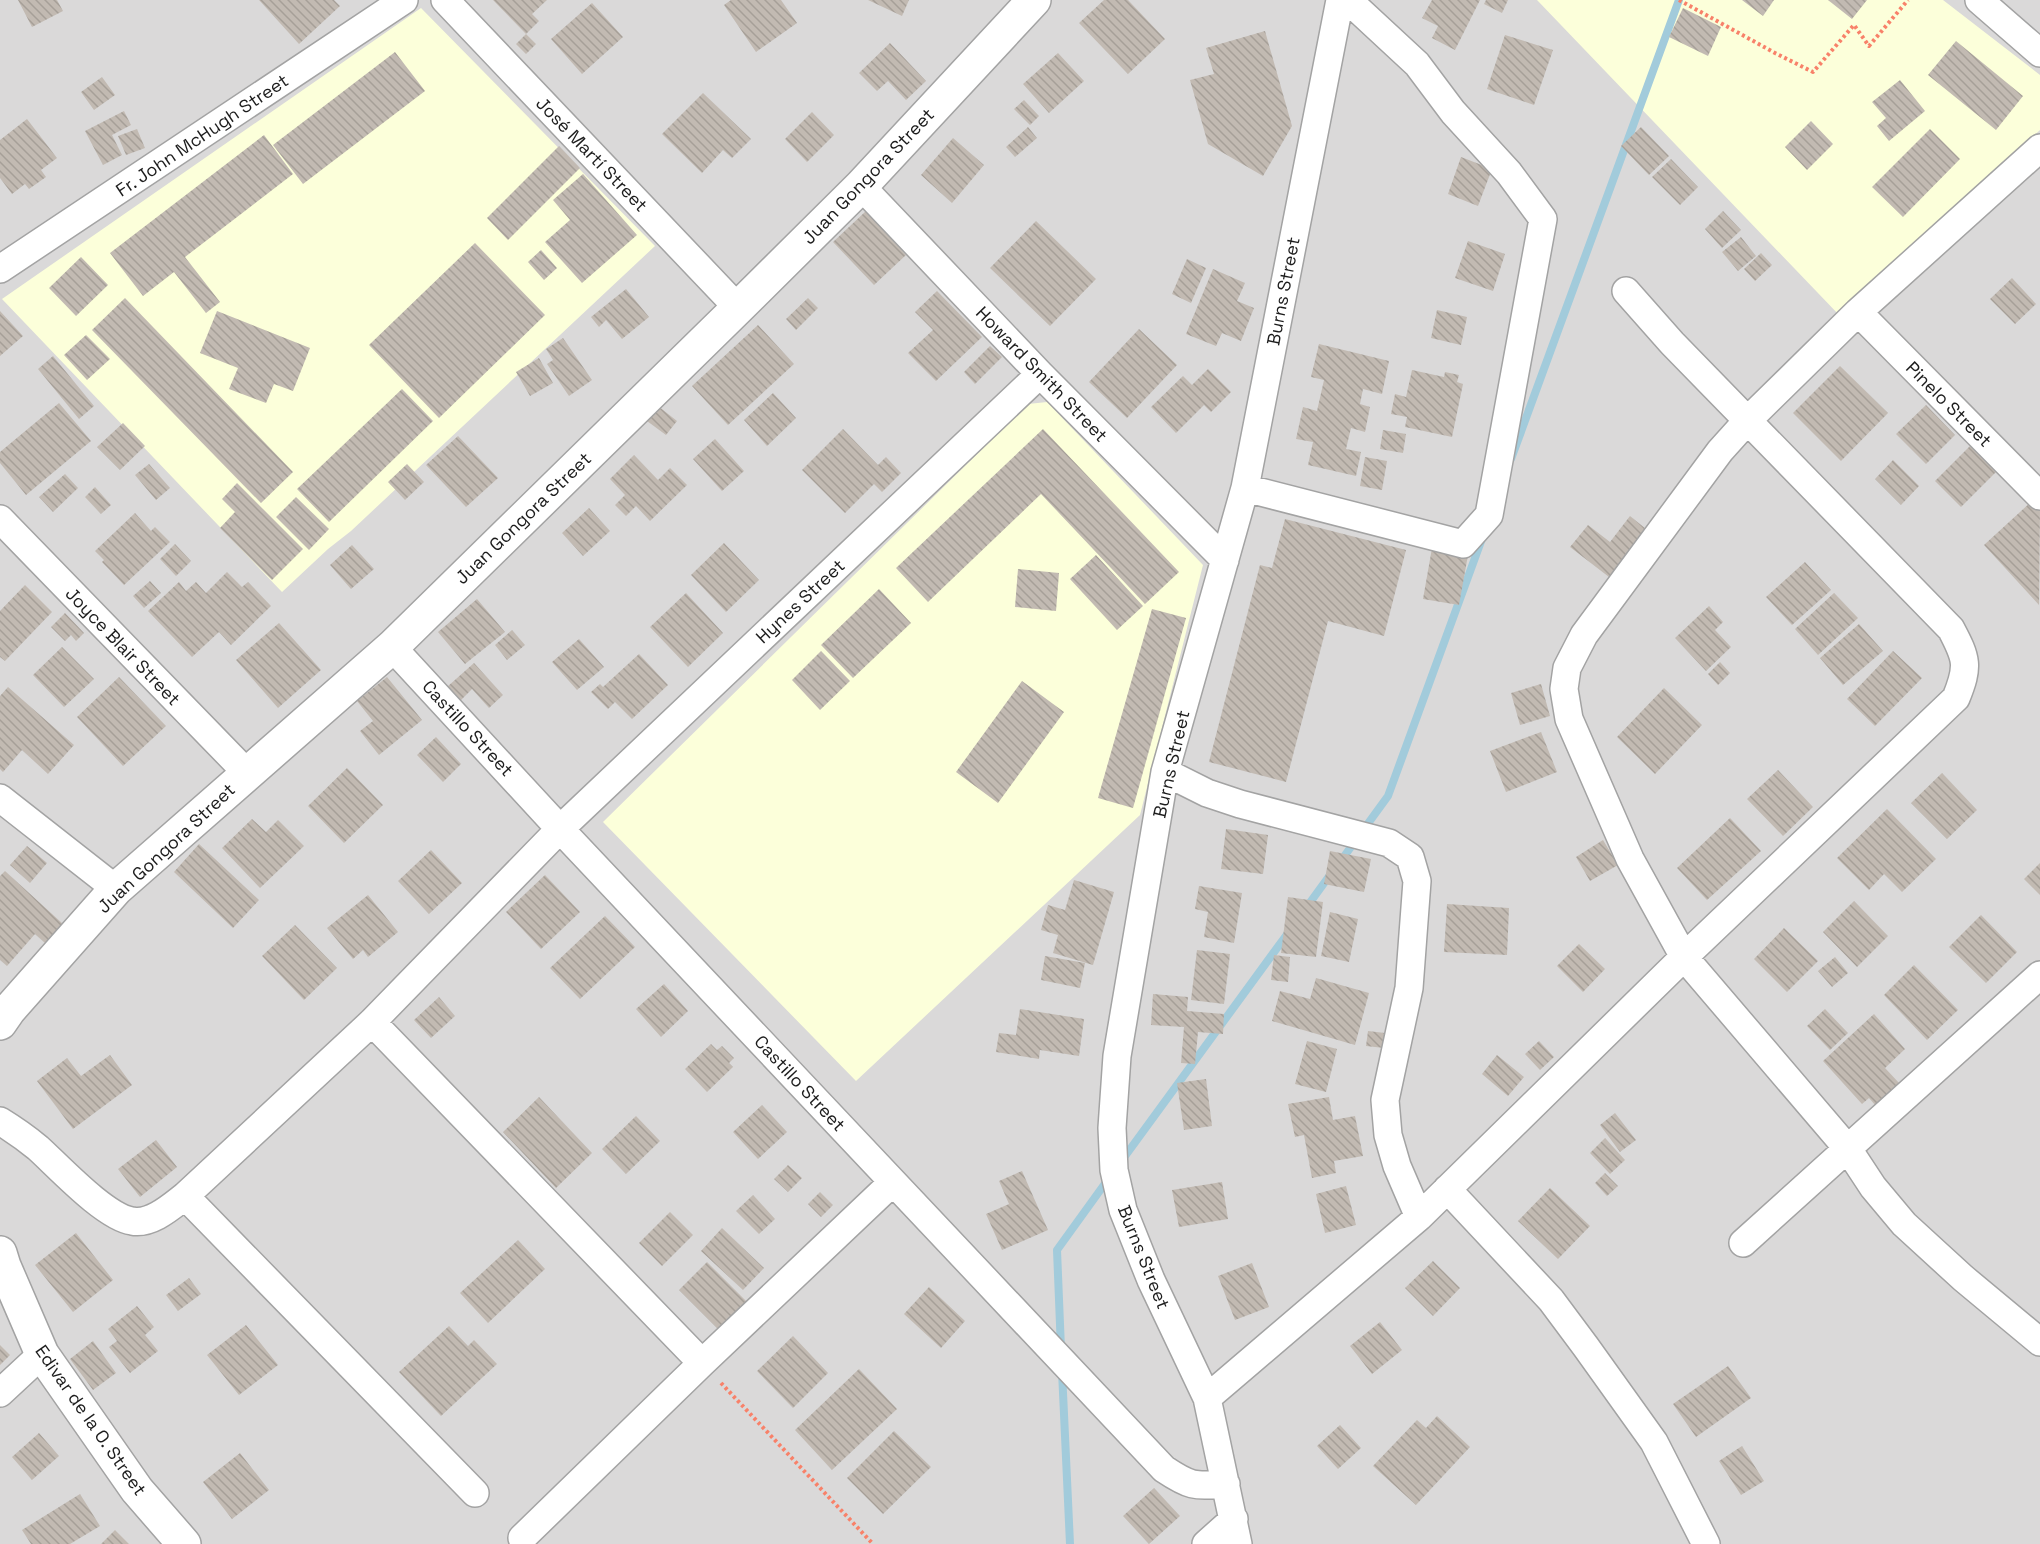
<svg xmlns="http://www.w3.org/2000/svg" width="2040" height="1544" font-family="'Space Grotesk',sans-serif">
  <defs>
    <pattern id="building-back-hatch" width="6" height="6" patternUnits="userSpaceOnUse" patternTransform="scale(1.5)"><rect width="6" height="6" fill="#c2bab2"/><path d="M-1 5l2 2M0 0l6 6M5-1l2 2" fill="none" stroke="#a69f98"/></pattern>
  </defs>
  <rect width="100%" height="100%" fill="#eeebe2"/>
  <path fill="#dad9d9" d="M0,0H2040V1544H0Z"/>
  <path fill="#fcffda" d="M1537,0H1943L2040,75V130L1841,317Z
    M421,8L655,246L351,531L328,549L282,592L2,299Z
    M1047,402L1203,565L1140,815L856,1081L603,822L1028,404Z"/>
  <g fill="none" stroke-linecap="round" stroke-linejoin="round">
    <path stroke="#a2cbdb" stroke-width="8" d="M1511,459L1679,0
      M1340,862L1388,796L1483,536
      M1306,908L1330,875
      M1120,1163L1288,933
      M1061,1349L1057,1250L1109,1178
      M1062,1371L1070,1544"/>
  </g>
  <path fill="url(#building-back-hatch)" d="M18,0H57L63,11L32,27Z
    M259,0H334L340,6L299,44Z
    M493,0H547L532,14L539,21L526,34Z
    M731,0H781L797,23L756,52L724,5Z
    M868,0H909L902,16Z
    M1104,0H1128L1165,39L1128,74L1079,23Z
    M1432,0H1480L1455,50L1432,38L1438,26L1422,18Z
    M1486,0H1508L1502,13L1484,4Z
    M1742,0H1774L1763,16Z
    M1828,0H1867L1852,19Z
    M592,3L623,37L582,74L551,39Z
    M1683,8L1721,27L1708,56L1669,37Z
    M1265,31L1292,126L1263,176L1208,144L1190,80L1214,74L1206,48Z
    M526,34L536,44L526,54L516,44Z
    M1505,35L1553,50L1534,105L1487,89Z
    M1956,41L2023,96L1996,130L1928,75Z
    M890,43L926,81L906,100L888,81L877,91L859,73Z
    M395,52L425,91L303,184L273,145Z
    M1058,53L1084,81L1049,113L1023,84Z
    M102,77L115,95L94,110L81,92Z
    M1900,80L1925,111L1889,141L1877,126L1886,118L1872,102Z
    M703,93L751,139L732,158L723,150L702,173L662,134Z
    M1024,100L1039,116L1030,125L1014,109Z
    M124,111L131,125L112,135L122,155L103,165L85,131Z
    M812,112L834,135L807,162L785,139Z
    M27,119L57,158L41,170L46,177L29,189L25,184L12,194L0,178V140Z
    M1811,121L1833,144L1807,170L1785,147Z
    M1028,127L1037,138L1015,157L1006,147Z
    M1641,127L1669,156L1649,175L1621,146Z
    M137,129L145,148L126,155L118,136Z
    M1930,129L1960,159L1903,217L1872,187Z
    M264,135L293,174L185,257L220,302L206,313L174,272L143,296L110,253Z
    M953,138L984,165L952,203L921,175Z
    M559,146L580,168L508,240L487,218Z
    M1461,157L1492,169L1478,206L1448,194Z
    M1671,159L1698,187L1680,205L1652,177Z
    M583,174L637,235L582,283L545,242L570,220L553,200Z
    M866,211L906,255L874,285L833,242Z
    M1723,211L1741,230L1722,248L1705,229Z
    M1036,221L1096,279L1050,326L990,268Z
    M1741,237L1756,256L1738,271L1722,252Z
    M1468,241L1505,254L1493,291L1455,278Z
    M475,243L545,315L439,418L369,345Z
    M541,250L557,268L544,280L528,262Z
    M1761,253L1772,265L1755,281L1744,269Z
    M81,257L108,285L76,316L49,288Z
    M1187,259L1206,268L1191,303L1172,294Z
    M1213,269L1245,283L1237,301L1254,308L1241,341L1222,333L1216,346L1186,334Z
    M2012,278L2036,304L2015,324L1990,299Z
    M626,289L649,317L622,339L606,320L599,327L591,317Z
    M937,291L982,337L936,381L908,353L933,330L915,312Z
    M125,298L293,472L261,503L92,330Z
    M808,298L818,308L796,330L786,319Z
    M1437,310L1467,317L1461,345L1431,338Z
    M0,311L23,336L0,356Z
    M217,311L310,348L293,391L274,384L266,403L229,389L238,368L200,353Z
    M758,325L794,364L728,425L692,386Z
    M1139,329L1177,365L1127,418L1089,382Z
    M86,335L110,359L87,380L64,355Z
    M563,338L592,380L569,396L547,364L553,360L546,349Z
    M1319,344L1389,361L1382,394L1363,389L1360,404L1370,407L1365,432L1351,428L1346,449L1361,452L1356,476L1308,465L1313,442L1296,439L1303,407L1317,411L1324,380L1311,377Z
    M990,346L1002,357L975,384L964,372Z
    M53,356L94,406L79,419L38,369Z
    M539,358L553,383L530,396L516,372Z
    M1840,366L1888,413L1841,461L1793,413Z
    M1208,369L1231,392L1211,412L1204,405L1176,433L1151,407L1183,376L1192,385Z
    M1412,370L1444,377L1445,372L1459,375L1457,382L1463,384L1452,437L1405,427L1407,417L1391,414L1395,394L1406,397Z
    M402,389L433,421L329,522L297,489Z
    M773,393L796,418L767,446L744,420Z
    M59,403L91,441L26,495L0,463V452Z
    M1926,405L1955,435L1926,464L1896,434Z
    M658,406L677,421L666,435L647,421Z
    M123,423L145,446L120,470L97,447Z
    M843,429L878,465L886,457L901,473L882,492L874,484L845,513L802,470Z
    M1043,429L1179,572L1145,604L1041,494L928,602L896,568Z
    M1383,430L1406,434L1403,453L1380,449Z
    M458,436L498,478L466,507L426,465Z
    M715,439L744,471L722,491L693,459Z
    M1971,445L1997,471L1961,507L1935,481Z
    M634,455L658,480L670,468L687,485L650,521L636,506L626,516L615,505L625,495L610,479Z
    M1365,457L1387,461L1382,490L1360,486Z
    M1893,460L1919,486L1901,505L1875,479Z
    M149,464L170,488L156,500L135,475Z
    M407,464L424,482L405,500L388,482Z
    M65,474L78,488L53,512L39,497Z
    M237,483L303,549L272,580L220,528L235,512L222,499Z
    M95,487L111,505L101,514L85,497Z
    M296,497L329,529L309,550L276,517Z
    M2032,501L2040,509L2039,605L1984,545Z
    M589,508L610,531L583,556L562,533Z
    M135,513L151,531L155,527L170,542L124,585L102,562L104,560L95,551Z
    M1630,516L1646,529L1609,577L1570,547L1588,525L1610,542Z
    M1285,519L1406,550L1384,636L1328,621L1286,782L1209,762L1260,565L1272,568Z
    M724,543L759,580L726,612L691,575Z
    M175,544L191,561L176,576L160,559Z
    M352,545L374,569L351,589L330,565Z
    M1432,548L1468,555L1459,605L1423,599Z
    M1096,555L1143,606L1117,630L1070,579Z
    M1805,562L1831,590L1792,625L1766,597Z
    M1018,569L1059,573L1056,611L1015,607Z
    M227,572L242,587L248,582L271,606L231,645L219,632L192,657L148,611L179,582L186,591L196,582L206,593Z
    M150,581L161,593L144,608L133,596Z
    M25,585L52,612L5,661L0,657V611Z
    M879,589L911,623L853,678L821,645Z
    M686,593L723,633L688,667L650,627Z
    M1834,593L1858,618L1818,655L1795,629Z
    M477,599L505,632L465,664L438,632Z
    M1709,606L1723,622L1715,630L1731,647L1706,671L1675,638Z
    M1152,609L1186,618L1133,808L1098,798Z
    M65,613L84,633L76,641L71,635L65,641L51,627Z
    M279,623L321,670L278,708L236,660Z
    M1859,624L1883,651L1843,685L1820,658Z
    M512,630L525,645L507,660L495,645Z
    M579,639L604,667L577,690L552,662Z
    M62,647L94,679L64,707L33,675Z
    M821,651L850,681L820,710L792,680Z
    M1893,651L1922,678L1875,726L1847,699Z
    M639,654L668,685L632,719L615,702L608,709L591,692L600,684L603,687Z
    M1720,662L1730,673L1718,685L1708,674Z
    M474,663L503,695L489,708L472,689L460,701L447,687Z
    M119,677L166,726L123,766L77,717Z
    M387,677L422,720L379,755L360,731L373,721L357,701Z
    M1022,681L1064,712L998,803L956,772Z
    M1541,684L1550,716L1520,725L1511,693Z
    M8,687L74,745L48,774L22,750L3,772L0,769V696Z
    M1664,688L1702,725L1655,774L1617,737Z
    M1541,732L1557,772L1506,792L1490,751Z
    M436,737L461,764L443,782L417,755Z
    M347,768L383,805L344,843L308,806Z
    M1778,770L1813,807L1783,836L1747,799Z
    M1942,773L1977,810L1947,839L1911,803Z
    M1887,809L1936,859L1902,892L1884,874L1869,890L1837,858Z
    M1730,818L1761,851L1707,900L1677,868Z
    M252,819L266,832L278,820L304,846L260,888L222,848Z
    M1226,829L1268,835L1263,874L1221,869Z
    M1603,840L1618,865L1590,881L1576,857Z
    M199,844L259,900L233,928L174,872Z
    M27,846L47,863L30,883L10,865Z
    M431,850L462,883L429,914L398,881Z
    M1330,851L1371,859L1364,892L1324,884Z
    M2040,863V895L2024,879Z
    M5,871L63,924L45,943L35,934L7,966L0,960V876Z
    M545,875L580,912L541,949L506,912Z
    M1074,880L1114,892L1093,965L1053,953L1058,935L1041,930L1048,905L1065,910Z
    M1199,886L1242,893L1234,943L1204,937L1208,912L1195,909Z
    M368,895L398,932L368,957L363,950L353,959L327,928Z
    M1288,897L1323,902L1316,957L1281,953Z
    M1854,901L1888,936L1857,967L1823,932Z
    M1447,904L1509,908L1507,955L1444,952Z
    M1330,912L1358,919L1349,962L1321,956Z
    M1981,915L2017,952L1986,983L1949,947Z
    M605,916L635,947L580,999L550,968Z
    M295,925L337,968L304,1000L262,956Z
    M1784,928L1818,961L1787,992L1754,959Z
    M1579,944L1605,969L1583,992L1557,966Z
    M1197,950L1230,954L1224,1004L1191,1000Z
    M1274,955L1290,957L1288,982L1271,980Z
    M1045,956L1085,963L1080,988L1041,980Z
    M1835,957L1848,973L1832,987L1818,971Z
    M1914,965L1958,1010L1927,1040L1884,995Z
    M1316,978L1369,993L1355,1045L1272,1021L1280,991L1310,999Z
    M664,984L688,1011L661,1037L636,1009Z
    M1153,994L1188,997L1187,1011L1224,1014L1223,1034L1198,1032L1195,1064L1181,1063L1184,1027L1151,1025Z
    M439,997L455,1016L431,1038L414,1020Z
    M1020,1009L1084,1019L1079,1056L1040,1050L1039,1059L996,1052L999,1033L1016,1035Z
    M1825,1009L1848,1033L1830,1050L1807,1026Z
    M1874,1014L1905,1049L1885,1068L1900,1084L1876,1106L1869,1098L1862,1104L1823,1061Z
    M1368,1031L1385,1033L1384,1048L1366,1046Z
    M1307,1041L1337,1049L1326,1092L1295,1084Z
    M1539,1041L1554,1057L1540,1070L1525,1054Z
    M711,1044L717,1050L722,1046L734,1058L729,1063L733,1067L707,1092L685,1069Z
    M110,1055L132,1085L73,1129L37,1081L67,1058L81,1076Z
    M1497,1055L1524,1077L1508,1096L1482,1074Z
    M1206,1079L1212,1126L1184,1130L1177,1083Z
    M539,1097L592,1153L556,1188L503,1132Z
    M1329,1097L1333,1120L1355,1116L1363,1156L1334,1161L1336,1173L1312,1178L1304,1135L1295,1137L1288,1104Z
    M762,1105L787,1132L758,1159L733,1132Z
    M1615,1113L1636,1140L1620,1152L1600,1125Z
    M636,1116L660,1141L626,1174L602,1149Z
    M1605,1138L1625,1160L1610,1174L1590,1153Z
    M156,1140L177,1167L140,1197L118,1169Z
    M788,1165L802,1178L788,1192L774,1179Z
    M1022,1171L1048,1230L1002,1250L986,1214L1009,1204L999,1181Z
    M1605,1173L1618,1186L1607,1196L1595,1183Z
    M1222,1182L1228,1219L1179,1227L1172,1190Z
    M1346,1186L1356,1225L1325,1233L1316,1194Z
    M1550,1188L1590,1226L1558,1259L1518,1221Z
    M820,1192L833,1205L821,1217L808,1204Z
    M753,1195L775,1219L759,1234L736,1211Z
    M670,1212L693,1235L662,1266L639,1243Z
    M722,1228L764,1268L743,1290L701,1251Z
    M76,1233L113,1280L73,1312L35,1265Z
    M518,1240L545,1269L488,1323L460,1293Z
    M1433,1261L1460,1288L1433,1316L1405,1288Z
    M707,1262L748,1303L720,1331L679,1290Z
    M1252,1263L1269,1307L1235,1320L1218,1276Z
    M189,1278L201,1294L178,1311L166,1295Z
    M929,1287L965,1321L941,1348L904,1314Z
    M137,1306L154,1327L145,1335L158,1351L130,1373L109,1347L117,1341L108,1329Z
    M1380,1322L1402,1350L1372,1374L1350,1346Z
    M246,1325L278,1365L239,1395L207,1355Z
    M449,1326L468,1346L474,1340L497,1364L441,1416L399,1372Z
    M793,1336L828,1373L793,1408L757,1371Z
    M93,1341L116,1373L93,1390L70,1359Z
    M0,1345L10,1355L0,1365Z
    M1728,1366L1751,1398L1696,1437L1673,1404Z
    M859,1369L897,1409L832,1470L795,1430Z
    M1437,1416L1470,1447L1416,1505L1373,1466L1417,1420L1426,1428Z
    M1340,1425L1361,1448L1338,1469L1317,1446Z
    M894,1431L931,1467L883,1514L847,1478Z
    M39,1433L59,1456L32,1480L12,1457Z
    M1742,1446L1764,1481L1741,1495L1719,1461Z
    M240,1453L269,1490L232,1519L203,1482Z
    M1154,1488L1180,1516L1149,1544L1123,1516Z
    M80,1494L100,1526L70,1544H31L22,1530Z
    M115,1530L129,1544H101Z"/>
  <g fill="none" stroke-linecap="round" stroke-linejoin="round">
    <defs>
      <path id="minor" d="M445,0L738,308
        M1979,0L2040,53
        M2040,148L1858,312L1747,421L1720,451L1584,635L1567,668L1564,689L1569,719L1630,859L1684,957L1848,1149L1873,1187L1904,1224L1963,1278L2040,1342
        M861,186L1040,374L1225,560
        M0,269L404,0
        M1858,312L2040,496
        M1245,488L1463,544L1489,515L1543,219L1509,173L1453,112L1417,64L1348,0
        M0,519L247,773
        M392,647L560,829L1164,1469C1191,1487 1194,1486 1226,1484
        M1165,772L1207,793L1240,804L1389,843L1410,857L1417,881L1409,988L1385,1100L1388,1135L1397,1166L1419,1217
        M0,798L116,889
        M372,1022L702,1363
        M0,1121C13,1129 26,1138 38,1148C59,1167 105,1217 132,1221C151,1225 172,1206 185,1196L372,1022L560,829L1040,374
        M1447,1189L1551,1300L1586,1347L1654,1442L1706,1544
        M185,1196L475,1493
        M1743,1243L2040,975
        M0,1393L42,1354
        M1207,1398L1419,1217L1684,957L1956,698C1969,666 1967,659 1951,629L1672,343L1626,291
        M522,1538L702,1363L893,1182
        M1206,1544L1234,1519
        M1238,1544L1207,1398L1151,1280L1123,1210L1114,1170L1112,1128L1117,1056L1165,772L1245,488L1340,0"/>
      <path id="tertiary" d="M0,1023L9,1010L116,889L392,647L738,308L861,186L1034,0
        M0,1253L4,1266L42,1354L137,1490L184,1544"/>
    </defs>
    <use href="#minor" stroke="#a3a3a3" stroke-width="30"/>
    <use href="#tertiary" stroke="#a3a3a3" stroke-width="36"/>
    <path stroke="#f88169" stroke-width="4" stroke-dasharray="3 3" stroke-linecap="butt" d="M1679,0L1775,53L1813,72L1854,25L1869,46L1908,0
      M721,1383L873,1544"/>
    <use href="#minor" stroke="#fff" stroke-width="27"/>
    <use href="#tertiary" stroke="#fff" stroke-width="33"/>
  </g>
  <g text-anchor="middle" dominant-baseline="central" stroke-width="4.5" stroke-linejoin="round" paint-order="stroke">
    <g font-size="18" fill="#1c1c1c" stroke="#fff">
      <text transform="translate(202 135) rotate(-34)">Fr. John McHugh Street</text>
      <text transform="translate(592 154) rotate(46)">José Martí Street</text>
      <text transform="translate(868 176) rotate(-46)">Juan Gongora Street</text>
      <text transform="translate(1283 291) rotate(-79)">Burns Street</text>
      <text transform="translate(1042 374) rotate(46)">Howard Smith Street</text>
      <text transform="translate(1949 404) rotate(45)">Pinelo Street</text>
      <text transform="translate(523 518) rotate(-44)">Juan Gongora Street</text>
      <text transform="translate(800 601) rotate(-43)">Hynes Street</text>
      <text transform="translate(123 646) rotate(46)">Joyce Blair Street</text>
      <text transform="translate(468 728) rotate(47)">Castillo Street</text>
      <text transform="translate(1171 764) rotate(-77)">Burns Street</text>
      <text transform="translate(166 848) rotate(-43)">Juan Gongora Street</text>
      <text transform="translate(800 1083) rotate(47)">Castillo Street</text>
      <text transform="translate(1144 1257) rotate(68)">Burns Street</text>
      <text transform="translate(91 1420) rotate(55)">Edivar de la O. Street</text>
    </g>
  </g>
</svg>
